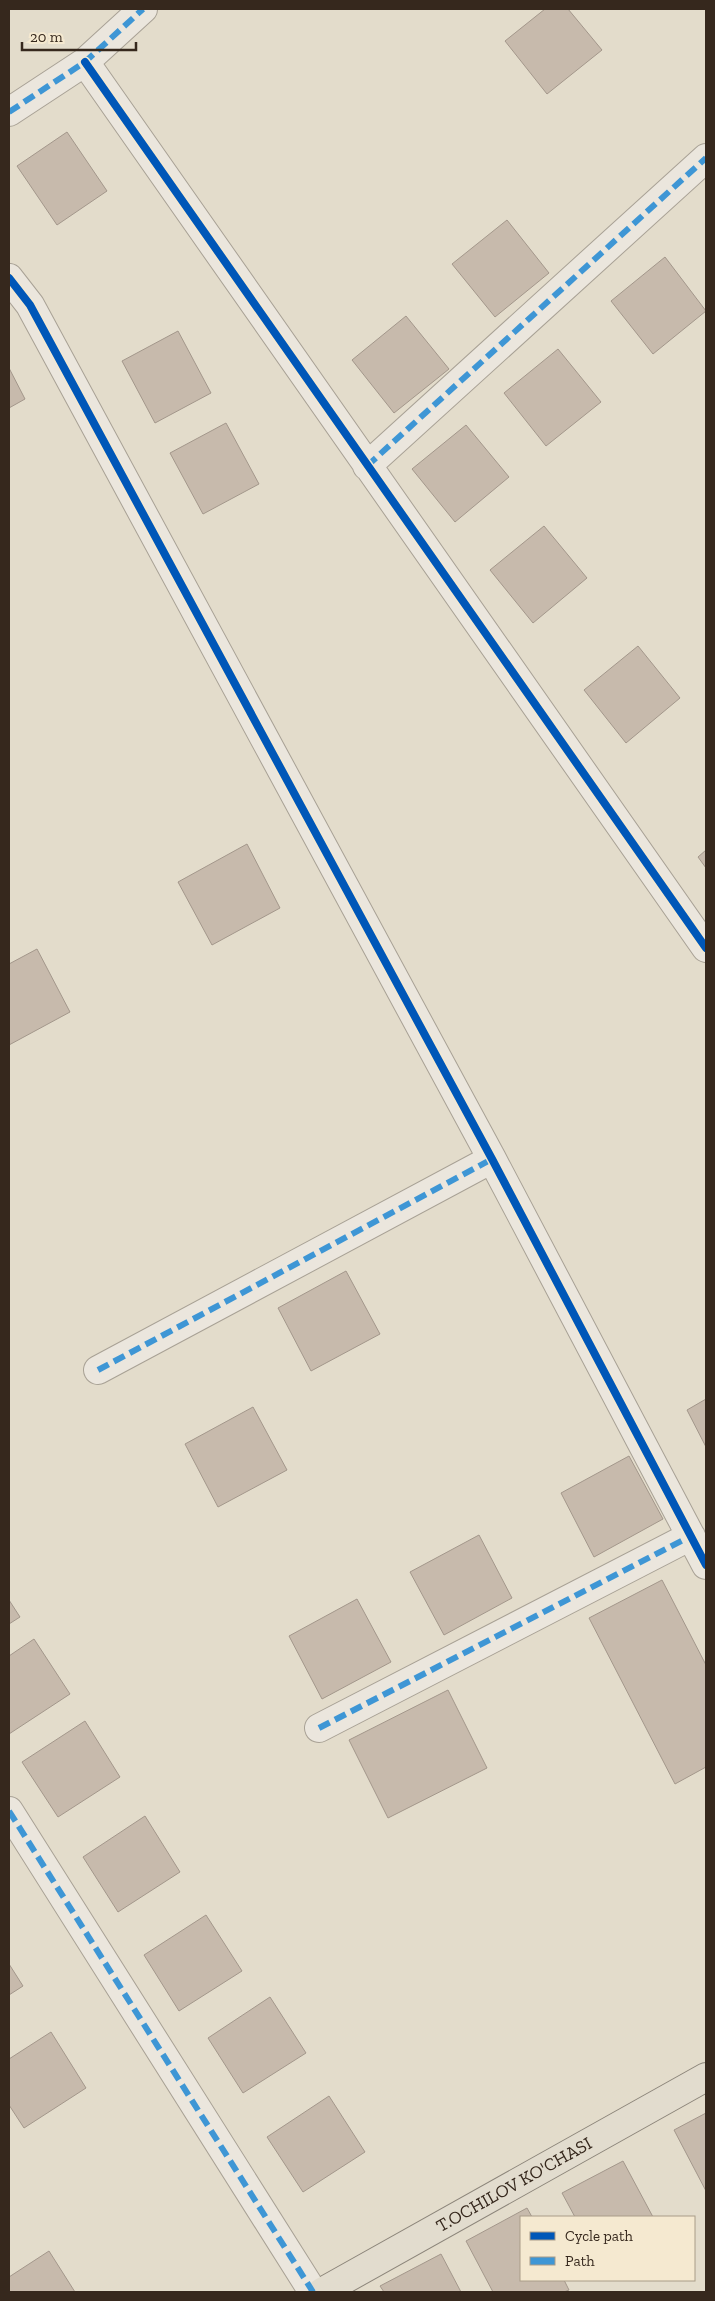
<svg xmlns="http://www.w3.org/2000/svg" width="715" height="2301" font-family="'Zilla Slab',serif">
  <rect width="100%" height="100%" fill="#e3dccb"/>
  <path fill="#c7baac" stroke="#a3978b" d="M545,9H568L602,50L547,94L505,41Z
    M67,132L107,191L57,225L17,166Z
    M507,220L549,273L495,317L452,264Z
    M665,257L706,311L653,354L611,301Z
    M406,316L449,369L394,413L352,360Z
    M178,331L211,393L155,423L122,361Z
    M558,349L601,402L546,446L504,393Z
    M9,368L25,399L9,408Z
    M226,423L259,484L203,514L170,453Z
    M466,425L509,477L455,522L412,469Z
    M544,526L587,578L533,623L490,570Z
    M638,646L680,698L626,743L584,690Z
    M247,844L280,908L212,945L178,882Z
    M706,850V868L698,857Z
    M37,949L70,1012L9,1045V964Z
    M346,1271L380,1334L311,1371L278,1308Z
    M706,1399V1447L687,1410Z
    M253,1407L287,1470L218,1507L185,1444Z
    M629,1456L663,1519L594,1557L561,1493Z
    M479,1535L512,1598L444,1635L410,1572Z
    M662,1580L706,1665V1767L675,1784L589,1618Z
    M357,1599L391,1662L322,1699L289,1636Z
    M9,1600L20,1617L9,1624Z
    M34,1639L70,1694L9,1734V1656Z
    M448,1690L487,1768L388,1818L349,1740Z
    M85,1721L120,1777L58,1817L22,1762Z
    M145,1816L180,1872L118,1912L83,1857Z
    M206,1915L242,1971L179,2011L144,1955Z
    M9,1964L23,1986L9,1995Z
    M270,1997L306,2053L243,2093L208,2038Z
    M51,2032L86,2088L24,2128L9,2105V2059Z
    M329,2096L365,2152L303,2192L267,2137Z
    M706,2113V2191L674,2130Z
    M623,2161L653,2217H575L562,2193Z
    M527,2208L532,2217H521V2280H564L569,2290L564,2292H493L466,2241Z
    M49,2251L75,2292H9V2277Z
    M441,2254L461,2292H384L380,2286Z"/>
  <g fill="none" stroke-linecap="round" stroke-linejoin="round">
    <defs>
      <path id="minor" d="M85,62L706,948
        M9,112L85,62L143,9
        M9,278L30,305L492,1159L706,1565
        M367,466L706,158
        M98,1370L492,1159
        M319,1728L691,1536
        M9,1811L313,2292"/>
      <g id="major">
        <path id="s1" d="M322,2292L706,2077"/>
      </g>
    </defs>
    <use href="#minor" stroke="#a8a195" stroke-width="30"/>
    <use href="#major" stroke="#8d867b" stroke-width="30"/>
    <use href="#minor" stroke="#ebe6dd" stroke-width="28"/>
    <use href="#major" stroke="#e2dcce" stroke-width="28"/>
    <path stroke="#3e96d5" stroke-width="6" stroke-dasharray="12 6" stroke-linecap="butt" d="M9,112L85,62L143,9
      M367,466L706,158
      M98,1370L492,1159
      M319,1728L691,1536
      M9,1811L313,2292"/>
    <defs>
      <path id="cycleway" d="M85,62L706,948
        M9,278L30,305L492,1159L706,1565"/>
    </defs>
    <use href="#cycleway" stroke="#f5e9d0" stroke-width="11"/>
    <use href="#cycleway" stroke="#0057b8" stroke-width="8"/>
  </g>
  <g text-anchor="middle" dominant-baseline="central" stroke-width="4" stroke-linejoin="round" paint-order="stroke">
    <g font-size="18" fill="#36281d" stroke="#f5e9d0">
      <text stroke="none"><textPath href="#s1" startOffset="220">T.OCHILOV KO'CHASI</textPath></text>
    </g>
  </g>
  <rect width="715" height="2301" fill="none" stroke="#36281d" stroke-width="20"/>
  <rect x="520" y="2216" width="175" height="65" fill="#f5e9d0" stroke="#a99c88"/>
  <rect x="530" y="2232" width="25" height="8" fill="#0057b8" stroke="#a99c88"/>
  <text x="565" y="2241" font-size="15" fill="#36281d">Cycle path</text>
  <rect x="530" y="2257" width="25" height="8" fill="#3e96d5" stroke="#a99c88"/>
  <text x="565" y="2266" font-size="15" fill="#36281d">Path</text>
  <path d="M22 42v8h114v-8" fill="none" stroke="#36281d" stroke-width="2.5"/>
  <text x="30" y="42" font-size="15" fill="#36281d" stroke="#f5e9d0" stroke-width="4" paint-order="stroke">20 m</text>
</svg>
